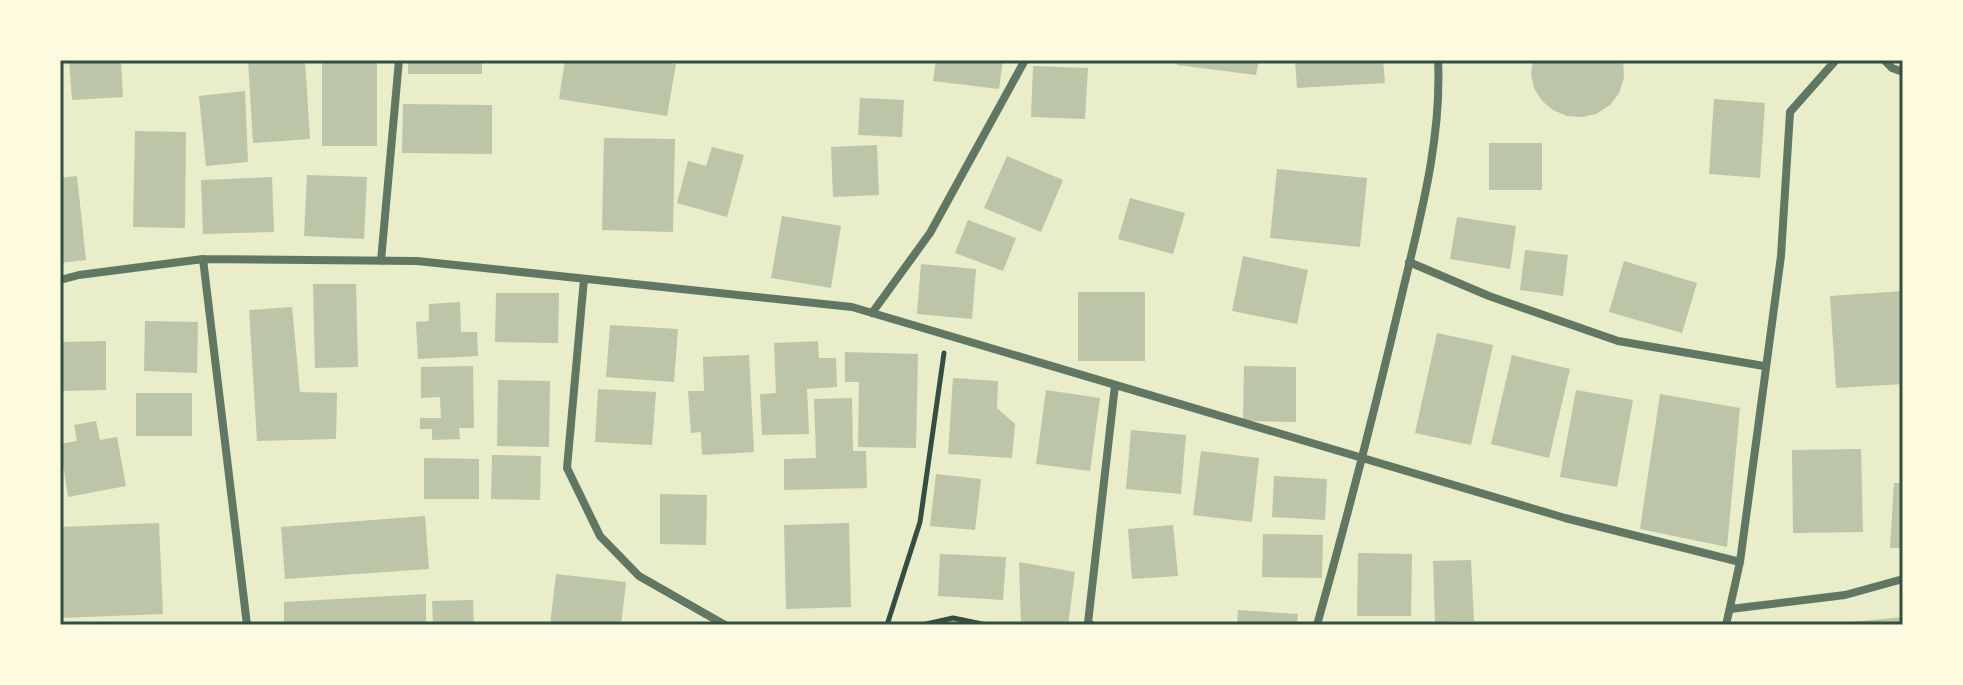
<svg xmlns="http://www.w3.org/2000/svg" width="1963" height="685" font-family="'Crimson Pro',serif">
  <rect width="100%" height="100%" fill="#e9edc9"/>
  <path fill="#bcc5a7" d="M69,60H121L123,97L72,100Z
    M248,60H305L310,139L253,143Z
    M408,60H482V74H408Z
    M565,60H653L676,64L667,116L559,99Z
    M936,60H1003L999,89L933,81Z
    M1177,60H1259L1256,75L1177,65Z
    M1295,60H1383L1385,83L1297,88Z
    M1533,60H1623L1624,78L1619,93L1610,105L1596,114L1582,117L1567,116L1553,110L1542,101L1534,88L1531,74Z
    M322,62H377V146H322Z
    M1033,66L1088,68L1085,119L1031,117Z
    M245,91L248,162L206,166L199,96Z
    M860,98L904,100L902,137L858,135Z
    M1714,99L1765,103L1760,178L1709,174Z
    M403,104L492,105V154L402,153Z
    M135,131L186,132L185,228L133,227Z
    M604,138L675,139L673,232L602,230Z
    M1489,143H1542V190H1489Z
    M877,145L879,195L833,197L831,147Z
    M712,147L744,155L727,217L677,203L688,161L706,166Z
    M1007,156L1063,180L1041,232L984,208Z
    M1277,169L1367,178L1360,247L1270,238Z
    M307,175L367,177L364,239L304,236Z
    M77,176L86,260L60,263V178Z
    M272,177L274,232L203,234L201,180Z
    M1130,198L1185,213L1173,254L1118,239Z
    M782,216L841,226L831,288L771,278Z
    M1457,217L1516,226L1510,269L1450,259Z
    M968,220L1016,238L1003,271L955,253Z
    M1525,250L1568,255L1563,296L1520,290Z
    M1243,256L1308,270L1297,324L1232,311Z
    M1624,261L1697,283L1682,333L1609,312Z
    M921,264L976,269L972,319L917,314Z
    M313,284H356L358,367L315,368Z
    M1903,291V384L1836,388L1830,296Z
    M1078,292H1145V361H1078Z
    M496,293H559L558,343L495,342Z
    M460,302L461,332H477L478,356L418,359L416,322L429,321V304Z
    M292,307L300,392L337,393L336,439L257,441L249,310Z
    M145,321L198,322L197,373L144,371Z
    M610,325L678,329L674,382L606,377Z
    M1437,333L1493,345L1471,445L1415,433Z
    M106,341V390L60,391V342Z
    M818,341L819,358H836L837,387L807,389L809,434L762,435L760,394L776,393L774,343Z
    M845,352L918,354L916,448L858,447L859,382H845Z
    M749,355L754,452L702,455L701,432L691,433L688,391H704L703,357Z
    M1512,355L1570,369L1549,458L1491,444Z
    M473,366L474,428H459L460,439L432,440V429H420V418H441L440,397L421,398V367Z
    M1244,366L1296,367V422L1243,421Z
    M953,378L998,381L997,408L1015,424L1012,458L948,454Z
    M498,380L550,381L549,447L497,446Z
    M598,389L656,392L652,445L595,442Z
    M1046,390L1100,398L1090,471L1036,464Z
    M1576,390L1633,400L1617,487L1560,477Z
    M136,393H192V436H136Z
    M1660,394L1740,408L1727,547L1640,529Z
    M852,398L853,451H866L867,488L784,490V459L816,458L814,399Z
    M96,421L100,440L117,437L126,486L68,497L60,444L77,441L74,425Z
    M1131,430L1186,435L1181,494L1126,489Z
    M1861,449L1863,532L1793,533L1792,450Z
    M1201,451L1259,458L1252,522L1193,515Z
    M492,455L541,456L540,500L491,499Z
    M424,458L479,459V499H424Z
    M936,474L981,479L975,530L930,526Z
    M1274,476L1327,479L1325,520L1272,517Z
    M1894,483H1903V548H1890Z
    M660,494L707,495L706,545L660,544Z
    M425,516L429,569L285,579L281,527Z
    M159,523L163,614L60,618V527Z
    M849,523L851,607L786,609L784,525Z
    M1173,525L1178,576L1132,579L1128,529Z
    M1263,534L1323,535L1322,578L1262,577Z
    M1358,553L1412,554L1411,616H1357Z
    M940,554L1006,557L1003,600L938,596Z
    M1471,560L1474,621L1435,622L1433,561Z
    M1019,562L1075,572L1068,625H1021Z
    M556,574L626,582L621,625H550Z
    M426,594V625H284V602Z
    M473,600L474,625H433L432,601Z
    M1238,610L1298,614L1297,625H1237Z
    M1903,617V625H1840V623Z"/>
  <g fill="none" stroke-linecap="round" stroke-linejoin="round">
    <path stroke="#344e41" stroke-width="5" d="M887,625L920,522L944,353
      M922,625L953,618L987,625"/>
    <path stroke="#617663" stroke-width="8" d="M1884,60L1892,68L1903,72
      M203,259L417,261L852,307L1565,518L1740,562L1726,625
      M381,261L399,60
      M1409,262L1489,296L1618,341L1764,366
      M584,279L567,468L600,536L639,576L725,625
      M60,280L79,275L203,259L247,625
      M872,313L930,233L1025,60
      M1740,562L1781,256L1790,112L1836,60
      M1730,609L1845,595L1903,579
      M1092,625L1088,623L1115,385
      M1317,625C1348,515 1376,405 1402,294C1420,218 1442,139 1438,60"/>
  </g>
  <rect width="1963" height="685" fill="none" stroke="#fefae0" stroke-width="124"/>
  <rect x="62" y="62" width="1839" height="561" fill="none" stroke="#344e41" stroke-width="3"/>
</svg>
